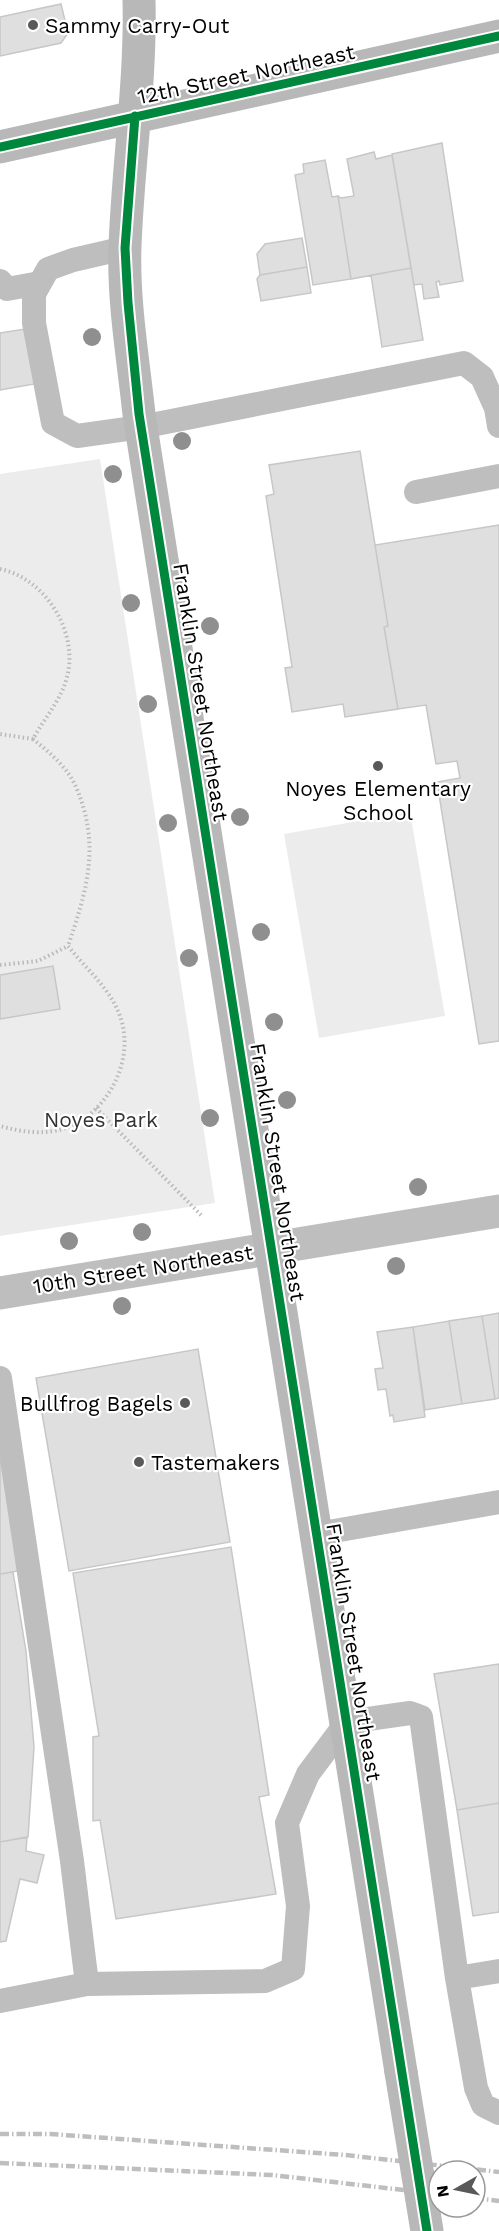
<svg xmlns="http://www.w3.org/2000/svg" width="499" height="2231" font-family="'Work Sans',sans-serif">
  <rect width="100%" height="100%" fill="#fff"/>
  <path fill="#ececec" d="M100,459L215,1203L0,1236V474Z
    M410,812L445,1016L319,1038L284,834Z"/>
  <path fill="#dfdfdf" stroke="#c7c7c7" stroke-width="1.5" d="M61,4L68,33L61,43L0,56V17Z
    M442,143L463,281L440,285L439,281L436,282L439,297L424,299L422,284L414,285L392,154Z
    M374,152L376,159L392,155L411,268L351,279L338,196L341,198L354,196L347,159Z
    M325,160L332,197L338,196L351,279L313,285L295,175L304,173L303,164Z
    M302,238L307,267L260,275L257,254L265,244Z
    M307,267L311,293L261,301L257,279L260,275Z
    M411,268L423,340L382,347L371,275Z
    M31,328L40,383L0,390V333Z
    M360,451L388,626L384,627L398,709L345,717L343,704L292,712L285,668L292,667L266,496L274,494L269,465Z
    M499,525V1041L479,1044L437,782L460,778L457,761L436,764L426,705L398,709L384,627L388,626L375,545Z
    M53,966L60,1009L0,1019V975Z
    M499,1313V1398L495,1399L482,1316Z
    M482,1316L495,1399L462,1404L449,1321Z
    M449,1321L462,1404L425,1410L413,1327Z
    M413,1327L425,1417L394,1422L393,1415L390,1416L386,1389L378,1390L375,1369L383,1368L377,1332Z
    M198,1349L230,1542L69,1571L36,1378Z
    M0,1455L18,1571L0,1574Z
    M231,1547L269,1795L259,1797L276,1894L116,1919L100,1820L93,1821V1737L99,1736L73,1573Z
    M13,1572L26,1651L34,1747L28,1837L0,1842V1574Z
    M499,1664V1803L457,1810L434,1674Z
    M499,1803V1912L473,1916L457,1810Z
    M27,1837L26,1851L44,1855L37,1883L20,1879L6,1941L0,1942V1842Z"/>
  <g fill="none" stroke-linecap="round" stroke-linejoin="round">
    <path stroke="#b9b9b9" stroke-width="4" stroke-dasharray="1.5 3" stroke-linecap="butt" d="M0,569C44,578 77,629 68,673C63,698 45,717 33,739L0,734
      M33,739C49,752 68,768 76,787C101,845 87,890 68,946
      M0,965L38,961L68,946C86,969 112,990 121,1019C136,1065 102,1123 54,1131C34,1134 19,1131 0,1126
      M96,1108L201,1215"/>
    <path stroke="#bebebe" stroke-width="24" d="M125,248L73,260L48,269L34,294V323L53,423L77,436L141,427L464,363L482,377L496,408L499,426
      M0,281L7,289L40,283
      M416,492L499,476
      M0,1378L72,1861L87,1984L0,2001
      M317,1534L499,1502
      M457,1978L476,2088L483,2105L499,2113
      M87,1984L265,1981L293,1969L298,1906L287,1823L308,1774L347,1722L410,1713L421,1717L457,1978L499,1971"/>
    <path stroke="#bebebe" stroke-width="33" d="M0,1293L499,1211"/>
    <path stroke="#b8b8b8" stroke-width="33" d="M139,0C141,82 128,164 125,246C123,301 133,358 139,414L401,2072
      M0,147L499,36"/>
    <path stroke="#bebebe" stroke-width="4.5" stroke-dasharray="9 3 1.5 3" stroke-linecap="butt" d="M0,2134H50L345,2155L499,2172
      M0,2163L272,2175L439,2194
      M475,2198L499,2201"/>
    <path stroke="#b8b8b8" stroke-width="33" d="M401,2072L427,2231"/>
    <defs>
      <path id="cycleway" d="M135,116L125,248L128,303L139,414L427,2231
        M0,147L499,36"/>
    </defs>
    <use href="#cycleway" stroke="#fff" stroke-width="13"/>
    <use href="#cycleway" stroke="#00873e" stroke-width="9"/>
  </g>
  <g fill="#8f8f8f">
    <circle cx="92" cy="337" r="9"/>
    <circle cx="182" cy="441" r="9"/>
    <circle cx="113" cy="474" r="9"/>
    <circle cx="131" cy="603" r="9"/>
    <circle cx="210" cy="626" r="9"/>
    <circle cx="148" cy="704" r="9"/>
    <circle cx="240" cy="817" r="9"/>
    <circle cx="168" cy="823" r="9"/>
    <circle cx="261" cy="932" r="9"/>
    <circle cx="189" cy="958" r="9"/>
    <circle cx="274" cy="1022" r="9"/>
    <circle cx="287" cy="1100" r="9"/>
    <circle cx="210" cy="1118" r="9"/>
    <circle cx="418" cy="1187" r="9"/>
    <circle cx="142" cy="1232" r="9"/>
    <circle cx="69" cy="1241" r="9"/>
    <circle cx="396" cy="1266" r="9"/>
    <circle cx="122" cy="1306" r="9"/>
  </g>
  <g fill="#595959" stroke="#fff" stroke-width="2">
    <circle cx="33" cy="25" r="6"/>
    <circle cx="378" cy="766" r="6"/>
    <circle cx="185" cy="1403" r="6"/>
    <circle cx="139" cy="1462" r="6"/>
  </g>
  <g text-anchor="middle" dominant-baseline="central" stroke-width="4.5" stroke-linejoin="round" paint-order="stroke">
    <g font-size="21" fill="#000" stroke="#fff" text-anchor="start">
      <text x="45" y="25">Sammy Carry-Out</text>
      <text x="378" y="788" text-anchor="middle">Noyes Elementary<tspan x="378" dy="24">School</tspan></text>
      <text x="173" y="1403" text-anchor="end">Bullfrog Bagels</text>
      <text x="151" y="1462">Tastemakers</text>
    </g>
    <g font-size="21" fill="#000" stroke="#fff">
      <text transform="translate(246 74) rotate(-12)">12th Street Northeast</text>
      <text transform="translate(201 692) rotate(81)">Franklin Street Northeast</text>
      <text transform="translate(278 1172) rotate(81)">Franklin Street Northeast</text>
      <text transform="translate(143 1269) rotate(-9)">10th Street Northeast</text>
      <text transform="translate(354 1652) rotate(81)">Franklin Street Northeast</text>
    </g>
    <g font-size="21" fill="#333" stroke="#fff">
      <text x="101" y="1119">Noyes Park</text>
    </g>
  </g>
  <g transform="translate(457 2189) rotate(261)"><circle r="28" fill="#ffffff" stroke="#999999" stroke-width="1.5"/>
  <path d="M0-4.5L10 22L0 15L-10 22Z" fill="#595959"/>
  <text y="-9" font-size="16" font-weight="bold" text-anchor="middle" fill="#000000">N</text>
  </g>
</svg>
